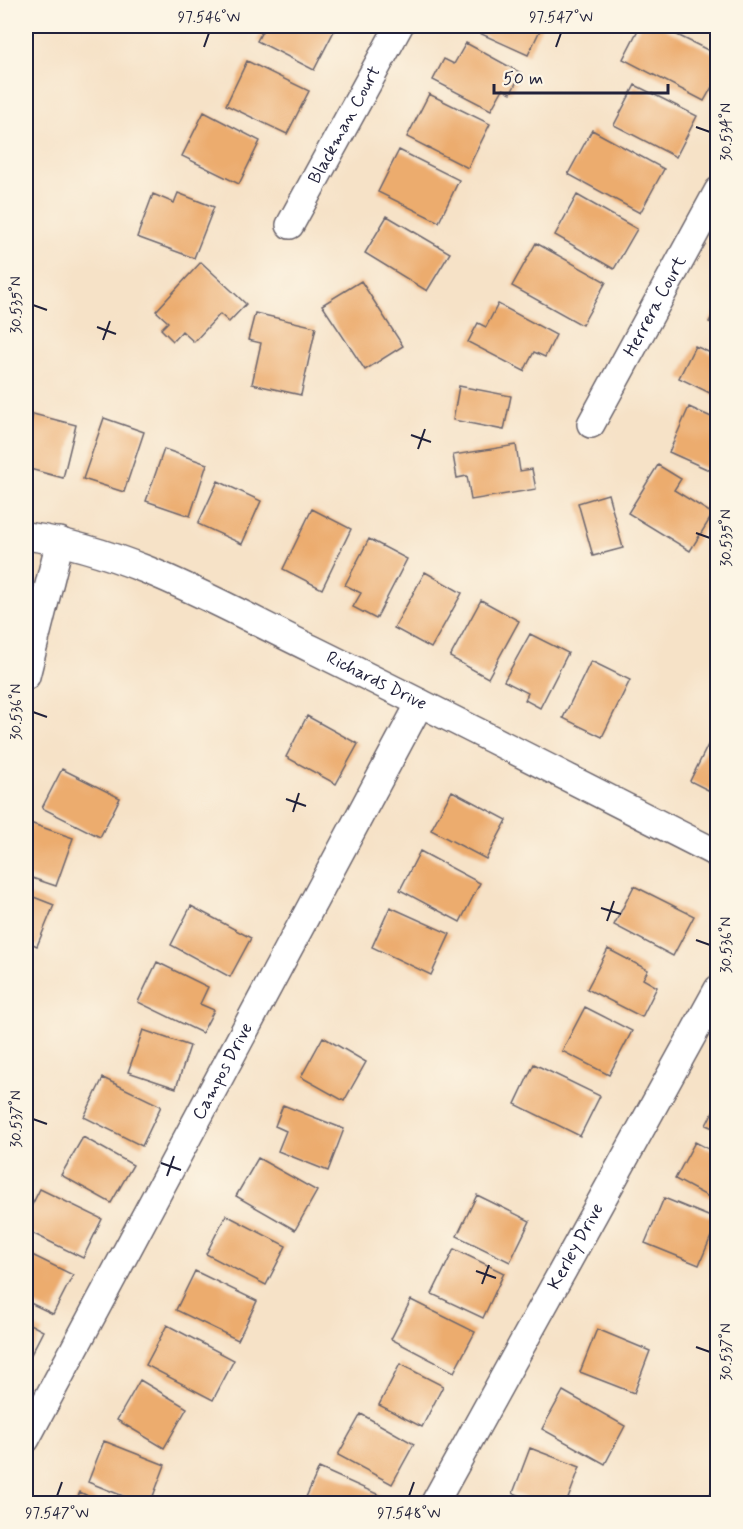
<svg xmlns="http://www.w3.org/2000/svg" width="743" height="1529" font-family="Mynerve,sans-serif">
  <rect width="100%" height="100%" fill="#fcf5e5"/>
  <filter id="ink" filterUnits="userSpaceOnUse"><feTurbulence type="fractalNoise" baseFrequency=".0167" numOctaves="2"/><feDisplacementMap in="SourceGraphic" scale="12" xChannelSelector="R" yChannelSelector="G"/><feConvolveMatrix kernelMatrix="1 2 1 2 8 2 1 2 1" color-interpolation-filters="sRGB"/></filter>
  <filter id="wash" filterUnits="userSpaceOnUse"><feTurbulence type="fractalNoise" baseFrequency=".008" numOctaves="4" result="noise"/><feDisplacementMap in="SourceGraphic" scale="24" xChannelSelector="R" yChannelSelector="G"/><feGaussianBlur stdDeviation="1.35" result="paint"/><feColorMatrix in="noise" values="0 0 0 0 0 0 0 0 0 0 0 0 0 0 0 0 0 1.4 0 .05"/><feComposite in="paint" operator="in"/></filter>
  <g filter="url(#wash)">
    <rect width="100%" height="100%" fill="#f6e2c7"/>
    <g id="blocks">
      <path fill="#ecac6e" d="M265,26H328L335,29L314,70L257,41Z
        M464,26H542L528,55Z
        M640,26H659L718,55V76L704,101L623,59Z
        M705,26H718V31Z
        M466,43L521,73L511,93L503,89L491,110L433,80L444,59L454,64Z
        M247,61L309,91L287,134L226,105Z
        M635,85L697,116L676,157L614,125Z
        M429,94L490,124L468,168L407,137Z
        M204,112L260,141L239,184L182,156Z
        M592,130L664,169L640,213L568,174Z
        M399,150L459,180L439,222L378,192Z
        M178,193L214,207L194,258L137,237L153,194L174,203Z
        M577,195L637,229L614,269L555,235Z
        M387,216L450,253L427,291L365,253Z
        M536,243L606,282L582,325L512,286Z
        M201,262L246,304L229,322L220,314L194,342L182,331L173,341L161,329L168,322L156,311Z
        M361,281L403,346L365,370L322,305Z
        M498,304L556,335L545,357L534,352L524,371L468,342L478,323L486,327Z
        M718,306V326L709,322Z
        M255,313L316,327L301,395L252,384L261,343L248,340Z
        M718,343V397L679,378L695,346L713,354Z
        M459,386L511,396L504,430L453,420Z
        M689,407L718,420V474L669,452Z
        M33,414L76,425L63,478L26,468V445Z
        M104,418L144,432L124,492L83,479Z
        M516,445L520,471L532,469L536,489L471,500L467,476L457,478L453,455Z
        M164,449L207,464L190,516L146,501Z
        M658,465L681,479L674,490L713,514L690,551L628,513Z
        M218,481L261,501L242,544L198,524Z
        M608,494L623,548L593,556L578,503Z
        M312,509L351,529L322,589L283,569Z
        M369,539L407,559L376,619L353,607L361,593L345,585Z
        M425,572L462,593L431,648L394,628Z
        M481,600L519,621L488,678L450,657Z
        M530,634L568,653L540,708L525,700L528,693L504,681Z
        M591,661L630,680L602,737L563,718Z
        M307,716L358,744L336,784L286,757Z
        M710,741L718,745V795L690,781Z
        M62,769L120,798L100,837L42,808Z
        M452,791L507,820L486,859L431,830Z
        M30,823L73,838L56,886L26,876V836Z
        M420,851L480,883L460,922L400,890Z
        M634,886L694,916L673,956L614,925Z
        M26,894L54,905L37,946L26,941Z
        M191,906L251,938L230,977L171,945Z
        M390,907L450,934L431,975L372,947Z
        M608,949L648,970L643,979L657,987L642,1017L587,989Z
        M157,962L208,987L200,1004L214,1010L202,1033L138,1002Z
        M585,1007L632,1031L609,1075L562,1051Z
        M143,1030L190,1046L176,1088L128,1072Z
        M323,1037L366,1062L344,1101L301,1077Z
        M534,1064L600,1096L580,1136L515,1104Z
        M103,1078L161,1106L142,1146L84,1117Z
        M718,1102V1130L706,1125Z
        M283,1105L344,1129L328,1171L278,1151L286,1131L275,1126Z
        M83,1137L133,1165L111,1203L61,1175Z
        M695,1142L718,1154V1202L675,1179Z
        M258,1158L317,1191L295,1230L236,1196Z
        M40,1189L102,1219L83,1258L26,1230V1217Z
        M477,1195L530,1221L510,1262L457,1236Z
        M664,1198L718,1220L699,1265L645,1243Z
        M226,1215L286,1246L266,1285L206,1254Z
        M454,1249L504,1273L483,1318L432,1294Z
        M26,1252L73,1275L53,1314L26,1301Z
        M195,1271L257,1301L238,1340L176,1310Z
        M411,1300L475,1332L454,1372L391,1339Z
        M26,1322L43,1331L26,1364Z
        M167,1325L234,1360L213,1400L146,1365Z
        M597,1329L650,1351L634,1393L580,1372Z
        M400,1364L443,1386L422,1427L379,1405Z
        M140,1380L187,1408L164,1448L117,1420Z
        M563,1391L625,1426L605,1464L542,1429Z
        M361,1414L414,1444L392,1484L338,1455Z
        M104,1441L165,1465L150,1504H143L88,1482Z
        M530,1448L580,1467L566,1504H542L513,1493Z
        M319,1468L386,1498L383,1504H303Z
        M718,1480V1501L709,1496Z
        M80,1492L103,1504H74Z"/>
    </g>
  </g>
  <g filter="url(#ink)">
    <use href="#blocks" fill-opacity="0" stroke="#6c656c" stroke-width="1.5"/>
    <g fill="none" stroke-linecap="round" stroke-linejoin="round">
      <defs>
        <g id="minor">
          <path id="s1" d="M290,225L399,26"/>
          <path id="s2" d="M591,424L718,191"/>
          <path id="s3" d="M26,536C129,550 219,604 312,649C448,716 582,785 718,854"/>
          <path d="M26,676L60,541"/>
          <path id="s4" d="M26,1439L420,703"/>
          <path id="s5" d="M434,1504L718,989"/>
        </g>
      </defs>
      <use href="#minor" stroke="#6c656c" stroke-width="30"/>
      <use href="#minor" stroke="#fff" stroke-width="27"/>
    </g>
  </g>
  <path fill="none" stroke="#22223b" stroke-width="2" d="M204,47L209,33M556,47L561,33M696,127L710,132M33,305L47,310M97,327L116,334M103,340L110,321M411,435L431,442M418,449L425,429M696,533L710,538M33,712L47,717M286,799L306,806M293,812L299,793M601,908L621,914M607,921L614,901M696,940L710,945M33,1119L47,1124M161,1163L181,1170M167,1176L174,1156M476,1271L496,1278M482,1284L489,1265M696,1347L710,1352M57,1496L62,1482M409,1496L414,1482"/>
  <g text-anchor="middle" dominant-baseline="central" stroke-width="4.5" stroke-linejoin="round" paint-order="stroke">
    <g font-size="18" fill="#22223b" stroke="#fcf5e5">
      <text stroke="none"><textPath href="#s1" startOffset="114">Blackman Court</textPath></text>
      <text stroke="none"><textPath href="#s2" startOffset="134">Herrera Court</textPath></text>
      <text stroke="none"><textPath href="#s3" startOffset="381">Richards Drive</textPath></text>
      <text stroke="none"><textPath href="#s4" startOffset="417">Campos Drive</textPath></text>
      <text stroke="none"><textPath href="#s5" startOffset="294">Kerley Drive</textPath></text>
    </g>
  </g>
  <rect width="743" height="1529" fill="none" stroke="#fcf5e5" stroke-width="66"/>
  <path d="M494 84v9h174v-9" fill="none" stroke="#22223b" stroke-width="3"/>
  <text x="503" y="84" font-size="18" fill="#22223b" stroke="#fcf5e5" stroke-width="4.5" paint-order="stroke">50 m</text>
  <rect x="33" y="33" width="677" height="1463" fill="none" stroke="#22223b" stroke-width="2"/>
  <g font-size="15" text-anchor="middle" fill="#22223b">
    <text x="209" y="22">97.546°W</text>
    <text x="561" y="22">97.547°W</text>
    <text transform="translate(726 132) rotate(-90)" y="5">30.534°N</text>
    <text transform="translate(16 305) rotate(-90)" y="5">30.535°N</text>
    <text transform="translate(726 538) rotate(-90)" y="5">30.535°N</text>
    <text transform="translate(16 712) rotate(-90)" y="5">30.536°N</text>
    <text transform="translate(726 945) rotate(-90)" y="5">30.536°N</text>
    <text transform="translate(16 1119) rotate(-90)" y="5">30.537°N</text>
    <text transform="translate(726 1352) rotate(-90)" y="5">30.537°N</text>
    <text x="57" y="1518">97.547°W</text>
    <text x="409" y="1518">97.548°W</text>
  </g>
</svg>
